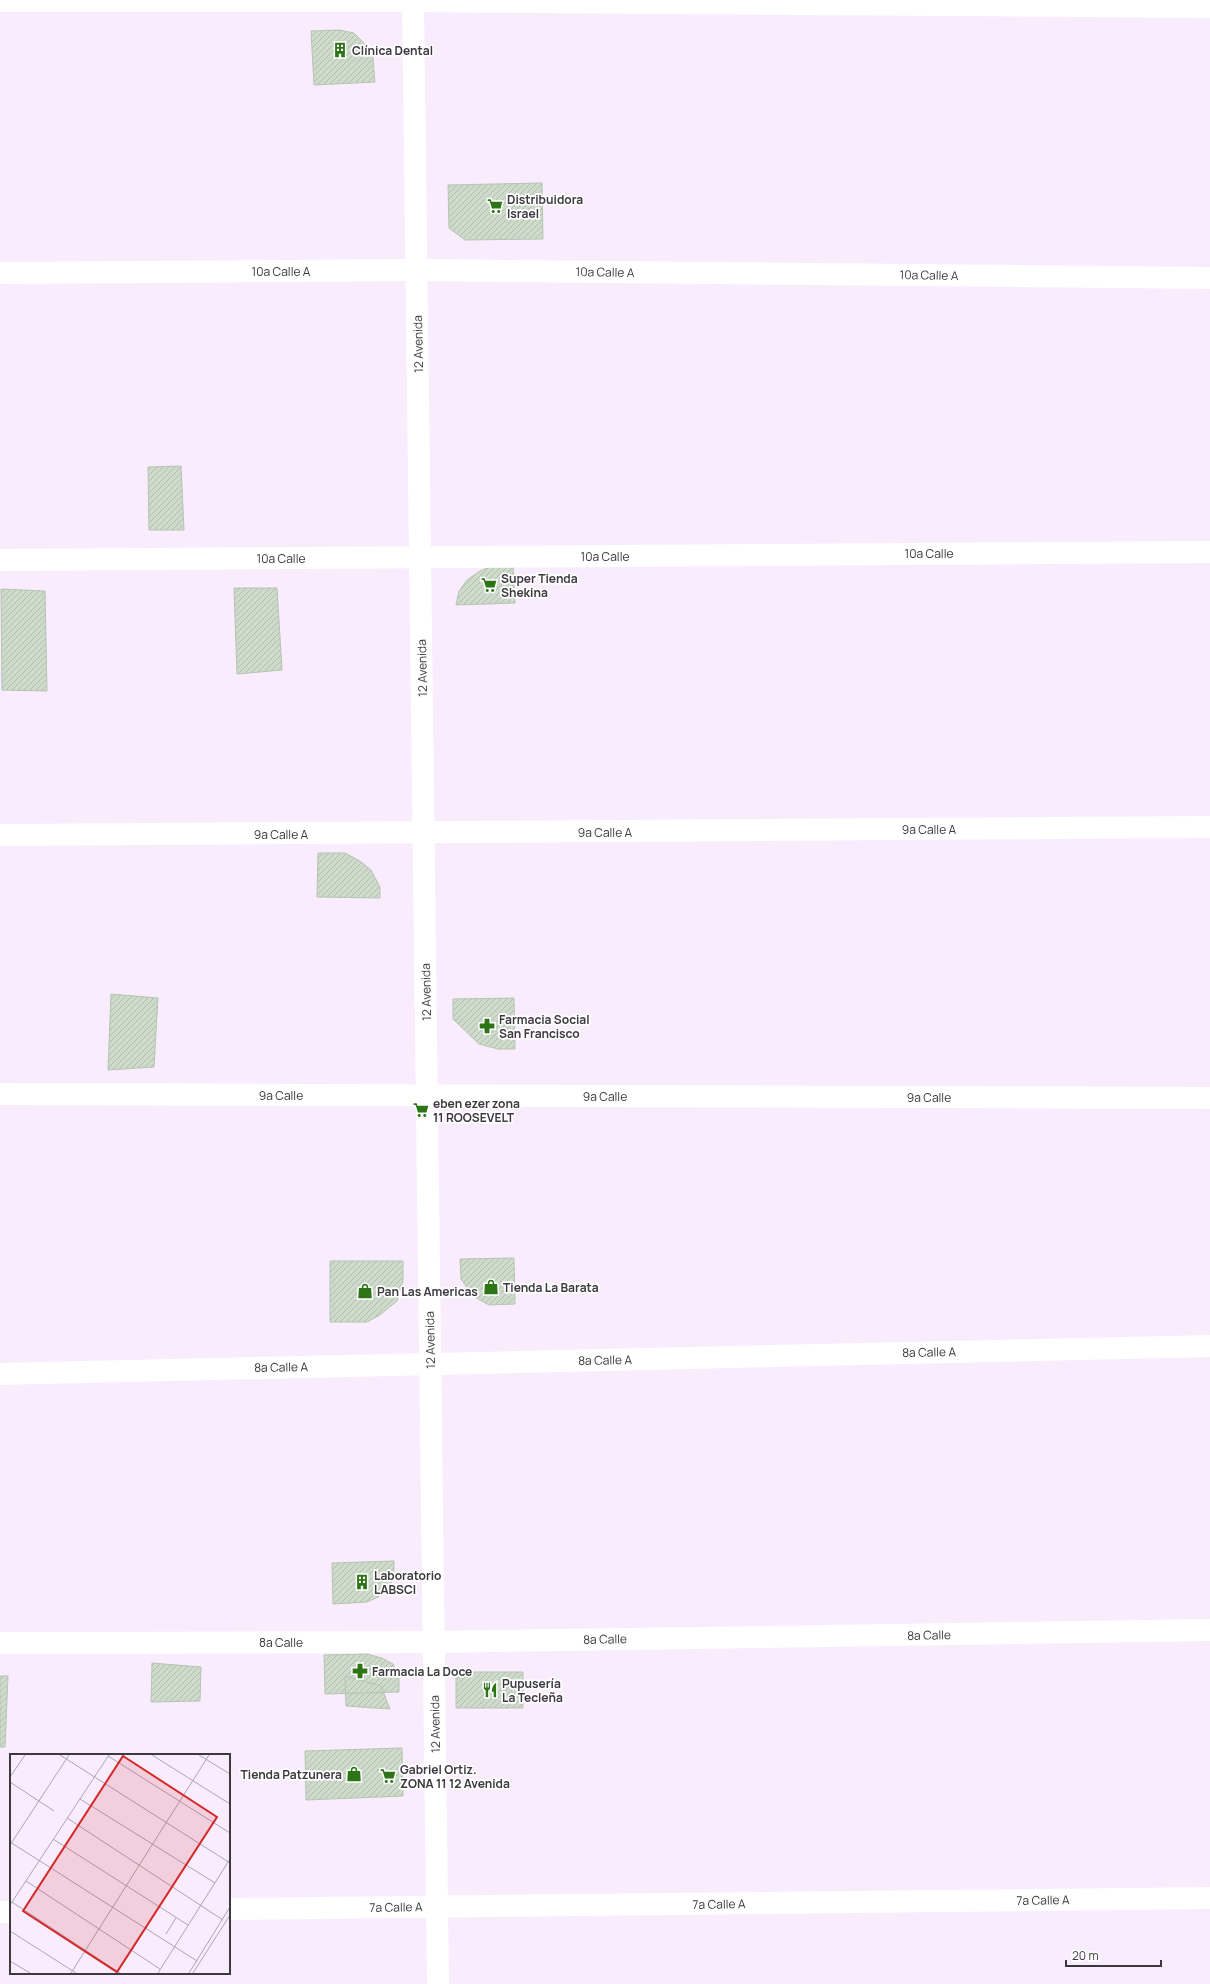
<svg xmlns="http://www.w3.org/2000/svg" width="1210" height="1984" font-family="Manrope,sans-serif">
  <defs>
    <pattern id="building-hatch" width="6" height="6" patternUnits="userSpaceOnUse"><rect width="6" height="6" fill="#cedbcb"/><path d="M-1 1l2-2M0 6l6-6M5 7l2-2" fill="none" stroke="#b2bdaf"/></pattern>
  </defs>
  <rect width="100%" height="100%" fill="#f8ecfd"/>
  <path fill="url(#building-hatch)" stroke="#b7c4b4" d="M339,30L354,33L363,42L373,58L375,82L314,85L311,31Z
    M542,183L543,239L465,240L449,228L448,185Z
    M181,466L184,530H149L148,467Z
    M513,564L515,603L456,605L459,591L467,580L480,571L495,565Z
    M234,588H277L282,670L237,674Z
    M1,589L45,591L47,691L2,690Z
    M318,853H345L360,861L371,870L380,887V898L317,897Z
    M111,994L158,998L154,1067L108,1070Z
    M514,998L515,1049H498L479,1044L453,1019V999Z
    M514,1258L515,1304L489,1305L473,1296L461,1279L460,1259Z
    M330,1261H403V1281L397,1301L380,1315L367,1322H330Z
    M394,1561V1577L389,1588L378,1597L367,1602L333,1604L332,1563Z
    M367,1654L382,1658L393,1664L399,1678V1692L325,1694L324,1655Z
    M152,1663L201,1667L200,1701L151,1702Z
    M456,1672H523V1708H456Z
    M0,1676H8L5,1747H0Z
    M345,1676L381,1686L390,1709L346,1706Z
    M402,1748L403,1796L306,1800L305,1751Z"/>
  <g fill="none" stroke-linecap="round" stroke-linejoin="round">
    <path stroke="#fff" stroke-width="22" d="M0,1H413L1210,7
      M0,273L417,270L1210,278
      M0,560L1210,552
      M0,835L1210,827
      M0,1094L1210,1098
      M0,1374L1210,1346
      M0,1643L434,1642L1210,1630
      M229,1909L1210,1898
      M0,1912H11"/>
    <path stroke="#fff" stroke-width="22" d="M413,0L438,1984"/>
  </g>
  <defs>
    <symbol id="building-bare" viewBox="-9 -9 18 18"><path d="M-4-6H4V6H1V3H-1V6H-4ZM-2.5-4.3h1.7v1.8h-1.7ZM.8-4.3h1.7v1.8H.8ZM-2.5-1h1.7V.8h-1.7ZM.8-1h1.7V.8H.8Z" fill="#2d7417" stroke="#fefefe" stroke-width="2.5" paint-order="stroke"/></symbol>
    <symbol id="supermarket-bare" viewBox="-9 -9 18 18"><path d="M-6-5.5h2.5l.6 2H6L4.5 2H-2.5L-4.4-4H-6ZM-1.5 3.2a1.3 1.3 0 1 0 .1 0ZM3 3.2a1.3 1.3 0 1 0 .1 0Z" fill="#2d7417" stroke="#fefefe" stroke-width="2.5" paint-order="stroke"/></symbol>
    <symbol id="pharmacy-bare" viewBox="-9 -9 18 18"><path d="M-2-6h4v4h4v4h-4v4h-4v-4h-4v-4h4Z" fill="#2d7417" stroke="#fefefe" stroke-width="2.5" paint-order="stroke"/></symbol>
    <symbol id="shop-bare" viewBox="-9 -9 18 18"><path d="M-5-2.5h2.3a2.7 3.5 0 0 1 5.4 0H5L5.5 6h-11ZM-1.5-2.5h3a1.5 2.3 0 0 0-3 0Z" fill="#2d7417" stroke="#fefefe" stroke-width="2.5" paint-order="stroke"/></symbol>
    <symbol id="restaurant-bare" viewBox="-9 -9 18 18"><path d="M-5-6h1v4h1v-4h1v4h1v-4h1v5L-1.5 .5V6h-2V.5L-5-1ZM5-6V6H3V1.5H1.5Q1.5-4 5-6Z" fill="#2d7417" stroke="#fefefe" stroke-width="2.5" paint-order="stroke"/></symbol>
  </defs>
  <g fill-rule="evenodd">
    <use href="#building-bare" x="329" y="39" width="22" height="22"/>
    <use href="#supermarket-bare" x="484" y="195" width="22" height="22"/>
    <use href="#supermarket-bare" x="478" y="574" width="22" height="22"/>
    <use href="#pharmacy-bare" x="476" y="1015" width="22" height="22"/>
    <use href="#supermarket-bare" x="410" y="1099" width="22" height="22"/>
    <use href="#shop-bare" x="480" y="1276" width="22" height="22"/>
    <use href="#shop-bare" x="354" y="1280" width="22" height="22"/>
    <use href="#building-bare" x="351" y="1571" width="22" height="22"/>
    <use href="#pharmacy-bare" x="349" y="1660" width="22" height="22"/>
    <use href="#restaurant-bare" x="479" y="1679" width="22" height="22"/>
    <use href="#shop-bare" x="343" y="1763" width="22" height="22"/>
    <use href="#supermarket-bare" x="377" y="1765" width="22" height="22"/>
  </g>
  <g text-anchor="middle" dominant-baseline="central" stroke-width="3.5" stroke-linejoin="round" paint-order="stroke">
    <g font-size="12" font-weight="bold" fill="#3d393f" stroke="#fefefe" text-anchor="start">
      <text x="352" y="50">Clínica Dental</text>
      <text x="507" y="199">Distribuidora<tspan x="507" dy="14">Israel</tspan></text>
      <text x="501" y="578">Super Tienda<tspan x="501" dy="14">Shekina</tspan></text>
      <text x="499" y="1019">Farmacia Social<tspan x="499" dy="14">San Francisco</tspan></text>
      <text x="433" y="1103">eben ezer zona<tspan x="433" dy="14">11 ROOSEVELT</tspan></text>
      <text x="503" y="1287">Tienda La Barata</text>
      <text x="377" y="1291">Pan Las Americas</text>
      <text x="374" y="1575">Laboratorio<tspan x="374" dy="14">LABSCI</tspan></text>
      <text x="372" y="1671">Farmacia La Doce</text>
      <text x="502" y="1683">Pupusería<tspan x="502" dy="14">La Tecleña</tspan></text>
      <text x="400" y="1769">Gabriel Ortiz.<tspan x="400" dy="14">ZONA 11 12 Avenida</tspan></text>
      <text x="342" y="1774" text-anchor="end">Tienda Patzunera</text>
    </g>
    <g font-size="12" fill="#3d393f" stroke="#fefefe">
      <text x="281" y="271">10a Calle A</text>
      <text transform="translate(605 272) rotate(1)">10a Calle A</text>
      <text transform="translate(929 275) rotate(1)">10a Calle A</text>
      <text transform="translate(418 344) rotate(-91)">12 Avenida</text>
      <text x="929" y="553">10a Calle</text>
      <text x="605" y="556">10a Calle</text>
      <text x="281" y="558">10a Calle</text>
      <text transform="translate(422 668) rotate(-91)">12 Avenida</text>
      <text x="929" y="829">9a Calle A</text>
      <text x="605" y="832">9a Calle A</text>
      <text x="281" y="834">9a Calle A</text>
      <text transform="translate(426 992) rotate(-91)">12 Avenida</text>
      <text x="281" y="1095">9a Calle</text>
      <text x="605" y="1096">9a Calle</text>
      <text x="929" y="1097">9a Calle</text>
      <text transform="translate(430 1340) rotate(-91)">12 Avenida</text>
      <text transform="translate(929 1352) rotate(-1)">8a Calle A</text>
      <text transform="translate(605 1360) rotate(-1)">8a Calle A</text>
      <text transform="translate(281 1367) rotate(-1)">8a Calle A</text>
      <text transform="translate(929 1635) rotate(-1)">8a Calle</text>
      <text transform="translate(605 1639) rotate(-1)">8a Calle</text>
      <text x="281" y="1642">8a Calle</text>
      <text transform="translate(435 1724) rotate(-91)">12 Avenida</text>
      <text transform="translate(1043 1900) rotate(-1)">7a Calle A</text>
      <text transform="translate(719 1904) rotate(-1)">7a Calle A</text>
      <text transform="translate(396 1907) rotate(-1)">7a Calle A</text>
    </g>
  </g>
  <g transform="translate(10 1754)">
    <rect width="220" height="220" fill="#f8ecfd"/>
    <path fill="none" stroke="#ada4b1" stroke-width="1" d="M50,1L220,109M142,1L220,50M189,1L220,20M98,2L220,79M0,23L15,1M0,28L44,57M70,45L205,129M57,64L213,166M43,85L178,171M0,88L187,207M0,91L59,1M16,127L150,215M2,148L110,219M0,151L99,1M0,177L66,219M156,180L166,164M0,207L20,219M61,219L199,1M148,219L220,105M179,219L220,153M183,219L220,161"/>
    <path fill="#d62828" fill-opacity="0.15" stroke="#d62828" stroke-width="2" d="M113,2L207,63L107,218L13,157Z"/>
    <rect width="220" height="220" fill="none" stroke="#3d393f" stroke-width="2"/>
  </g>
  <path d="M1066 1960v6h95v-6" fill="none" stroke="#3d393f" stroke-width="2"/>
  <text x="1072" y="1960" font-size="12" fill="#3d393f" stroke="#fefefe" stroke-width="3" paint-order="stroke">20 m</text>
</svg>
